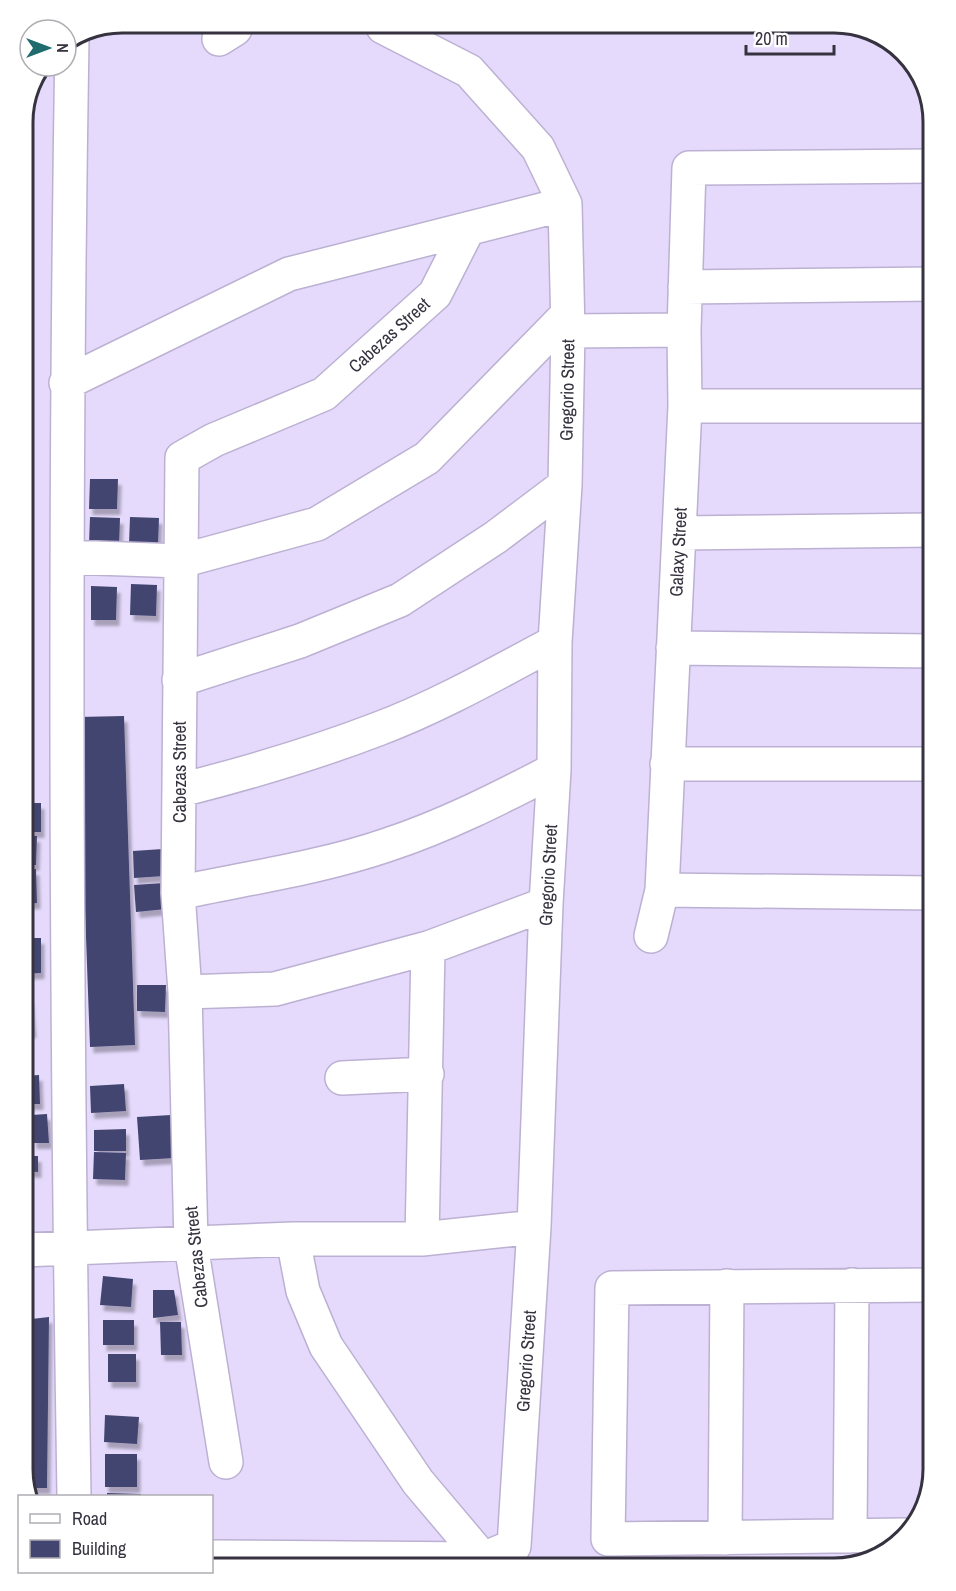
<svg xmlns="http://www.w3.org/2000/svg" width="956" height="1591" font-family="'Archivo Narrow',sans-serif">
  <defs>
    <filter id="shadow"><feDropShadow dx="3.5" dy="6" stdDeviation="1.5" flood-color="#0004"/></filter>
  </defs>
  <rect width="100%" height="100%" fill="#e5dafc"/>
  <path fill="#424570" filter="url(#shadow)" d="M90,479H118L117,509H89Z
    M90,517L120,518L119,545L89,544Z
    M130,517L159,518L158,544H129Z
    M131,584L157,585L156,616L130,615Z
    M91,586L117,587L116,620H91Z
    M124,716L135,1045L90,1047L78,717Z
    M23,803H41V832H23Z
    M23,836H37L36,865H23Z
    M163,849L164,876L134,878L133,851Z
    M36,869L37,903L23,904V870Z
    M164,883L166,909L136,912L134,885Z
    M23,938H41V973L23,974Z
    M137,985H166L165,1012L137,1011Z
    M30,999L33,1032L23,1033V1000Z
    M39,1075L40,1104H23V1076Z
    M124,1084L126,1111L91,1113L90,1086Z
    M47,1114L49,1143H33L31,1115Z
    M171,1115L174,1158L140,1160L137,1117Z
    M126,1129V1151H94V1130Z
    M94,1152L126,1153L125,1180L93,1179Z
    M23,1156H38V1172L23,1171Z
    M103,1276L133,1279L131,1307L100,1305Z
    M153,1290H174L178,1315L153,1318Z
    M49,1317L47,1488H27L22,1469L23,1320Z
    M103,1320H134V1345H103Z
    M160,1322H181L182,1355H161Z
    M108,1354H136V1382H108Z
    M105,1415L139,1417L137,1444L104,1442Z
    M105,1454H137V1487H105Z
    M107,1493L141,1494V1496H107Z"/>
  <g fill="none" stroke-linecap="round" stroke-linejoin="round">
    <defs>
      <path id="minor" d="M72,38C64,524 66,1010 74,1496
        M219,39L235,29
        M685,287L933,284
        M568,331L684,330
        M66,383L289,274L565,204
        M685,406H933
        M679,533L933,530
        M67,557L181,561L317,524L427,458L567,315
        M673,648L933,651
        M179,680L300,641L400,600L496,537L565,485
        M667,764H933
        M181,790C248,773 313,754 378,729C439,706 497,673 555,642
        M662,890L933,893
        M178,893C247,878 320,868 387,845C445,826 500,798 554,770
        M651,936L662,890L685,406L684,330L689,168L933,166
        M185,992L275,989L428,948L546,904
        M342,1078L427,1074
        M293,1239L303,1291L326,1346L418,1482L483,1559
        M422,1239L428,948
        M23,1250L293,1239H422L534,1227
        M226,1462L191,1245L185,992L178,893L182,458L214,440L324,394L435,294L468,229
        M904,1535L608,1539L612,1288L933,1285
        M850,1536L852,1285
        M725,1538L727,1286
        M212,1557L483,1559L514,1546L534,1227L546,904L554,770L555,642L565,485L568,331L565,204L538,148L469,71L383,27"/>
    </defs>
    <use href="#minor" stroke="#bcb1d2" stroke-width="36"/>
    <use href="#minor" stroke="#fff" stroke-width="33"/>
  </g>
  <g text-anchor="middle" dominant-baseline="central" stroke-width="6" stroke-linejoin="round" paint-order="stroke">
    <g font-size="18" fill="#36323f" stroke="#fff">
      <text transform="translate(389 335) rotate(-42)">Cabezas Street</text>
      <text transform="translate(567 390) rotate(-89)">Gregorio Street</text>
      <text transform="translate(678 552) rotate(-87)">Galaxy Street</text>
      <text transform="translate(179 772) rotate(-90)">Cabezas Street</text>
      <text transform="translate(548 875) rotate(-87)">Gregorio Street</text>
      <text transform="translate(196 1257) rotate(-96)">Cabezas Street</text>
      <text transform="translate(526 1361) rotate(-86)">Gregorio Street</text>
    </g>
  </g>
  <path d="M0 0H956V1591H0ZM122 33H834A89 89 0 0 1 923 122V1469A89 89 0 0 1 834 1558H122A89 89 0 0 1 33 1469V122A89 89 0 0 1 122 33Z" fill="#fff" fill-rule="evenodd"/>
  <path fill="none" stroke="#36323f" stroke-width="3" d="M122 33H834A89 89 0 0 1 923 122V1469A89 89 0 0 1 834 1558H122A89 89 0 0 1 33 1469V122A89 89 0 0 1 122 33Z"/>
  <rect x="18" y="1495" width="195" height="78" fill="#ffffff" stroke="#afadb2" stroke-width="1.5"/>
  <rect x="30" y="1514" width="30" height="9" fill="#ffffff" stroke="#afadb2" stroke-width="1.5"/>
  <text x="72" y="1525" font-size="18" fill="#36323f">Road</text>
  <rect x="30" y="1540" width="30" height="18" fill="#424570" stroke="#afadb2" stroke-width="1.5"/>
  <text x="72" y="1555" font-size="18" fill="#36323f">Building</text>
  <g transform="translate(48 48) rotate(90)"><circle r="28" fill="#ffffff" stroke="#afadb2" stroke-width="1.5"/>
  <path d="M0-4.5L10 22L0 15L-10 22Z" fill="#1f6b6e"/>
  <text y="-9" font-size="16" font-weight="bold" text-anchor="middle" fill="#36323f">N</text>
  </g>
  <path d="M746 45v9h88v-9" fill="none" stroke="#36323f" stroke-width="3"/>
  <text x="755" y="45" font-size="18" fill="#36323f" stroke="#ffffff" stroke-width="4.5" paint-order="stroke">20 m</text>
</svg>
